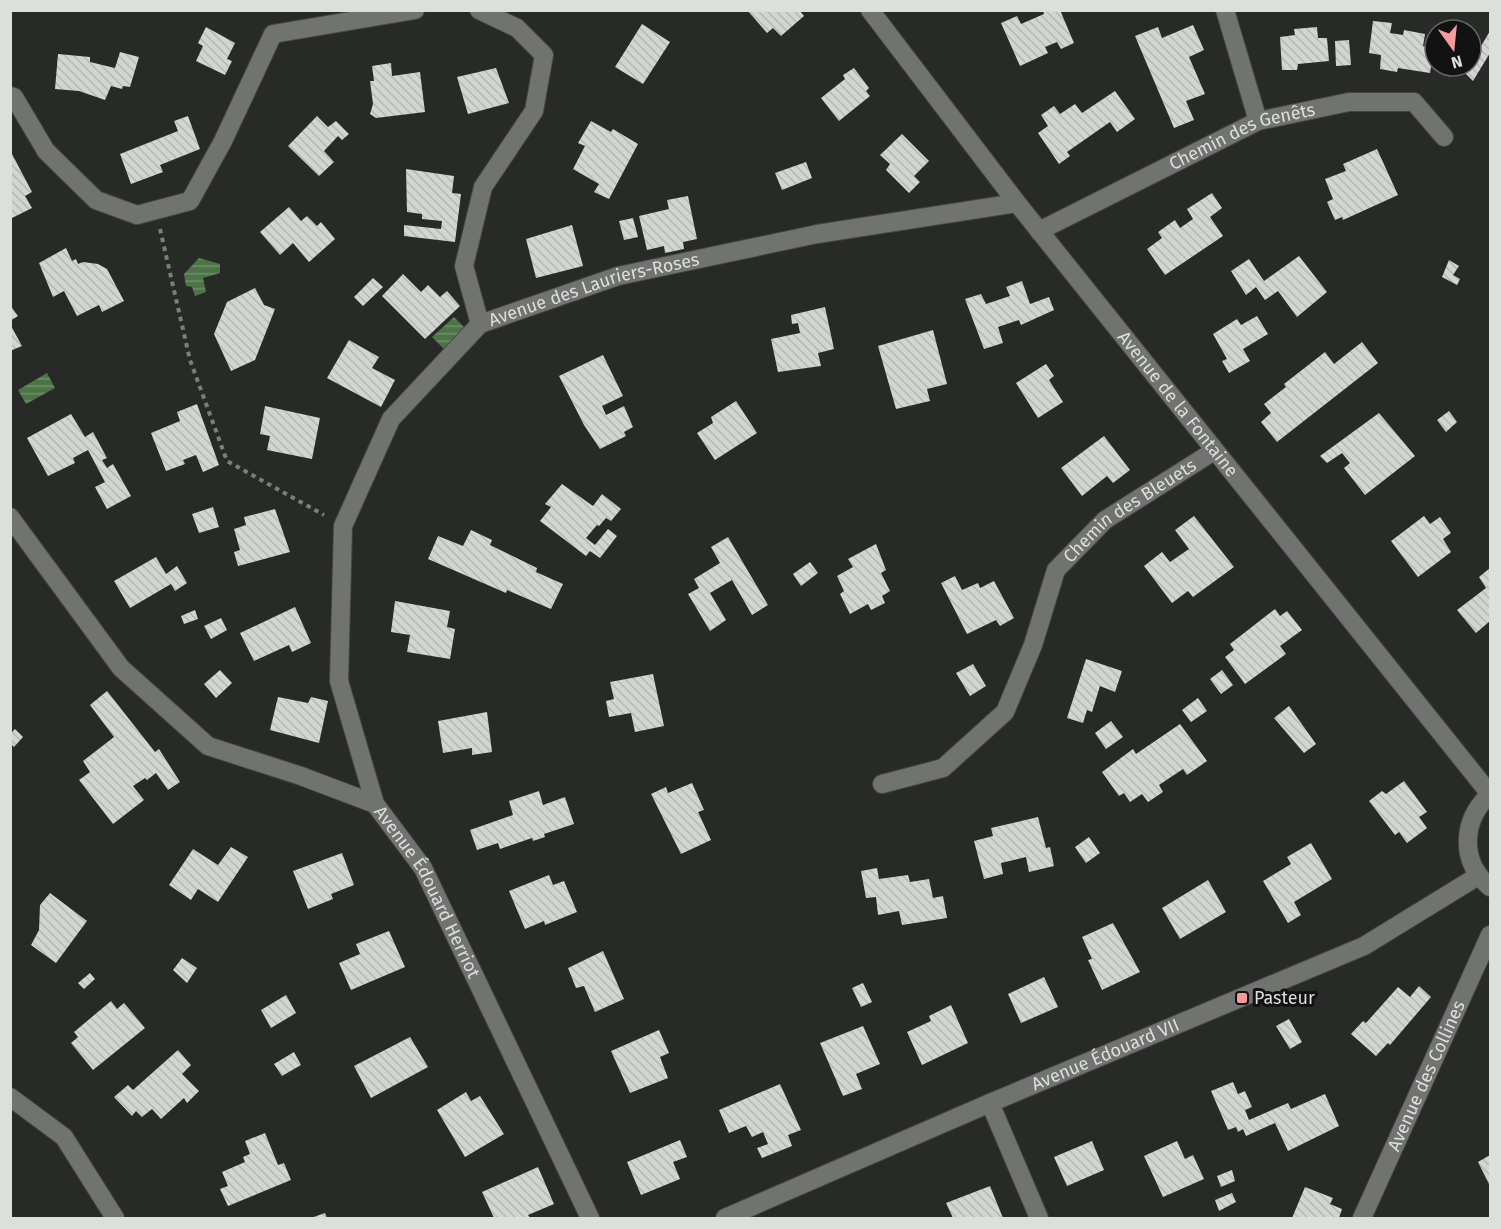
<svg xmlns="http://www.w3.org/2000/svg" width="1501" height="1229" font-family="'Fira Sans',sans-serif">
  <defs>
    <pattern id="water-rules" width="6" height="5" patternUnits="userSpaceOnUse" patternTransform="scale(1.5)"><rect width="6" height="5" fill="#4c7447"/><path d="M0 2.5h6" fill="none" stroke="#6e8e6a"/></pattern>
    <pattern id="building-back-hatch" width="6" height="6" patternUnits="userSpaceOnUse" patternTransform="scale(1.5)"><rect width="6" height="6" fill="#d3d5d3"/><path d="M-1 5l2 2M0 0l6 6M5-1l2 2" fill="none" stroke="#b6b8b6"/></pattern>
  </defs>
  <rect width="100%" height="100%" fill="#282a28"/>
  <path fill="url(#water-rules)" d="M199,258L220,264V273L203,278L206,292L195,296L192,287L186,286L184,274Z
    M454,317L467,330L445,350L432,337Z
    M47,373L55,388L26,404L18,390Z"/>
  <path fill="url(#building-back-hatch)" d="M747,10H799L804,16L781,36L773,28L767,33Z
    M1043,10H1060L1074,43L1061,49L1057,42L1045,47L1048,53L1020,66L1001,23L1017,16L1021,24L1044,14Z
    M1373,21L1392,23L1390,33L1403,35L1404,30L1425,34L1423,46L1434,48L1430,73L1398,68L1397,72L1380,69L1381,55L1369,53Z
    M642,24L670,42L643,84L615,67Z
    M1193,25L1204,50L1189,57L1205,94L1186,101L1194,120L1174,128L1135,36L1158,27L1162,38Z
    M206,27L235,43L227,59L232,61L225,75L196,61L203,46L198,43Z
    M1317,27L1318,38H1327L1329,61L1298,64L1297,70H1282L1280,37L1295,35L1294,29Z
    M1490,31V53L1473,81L1465,73Z
    M1349,40L1351,65L1336,66L1335,41Z
    M120,52L139,57L130,87L123,86L122,89L111,86L105,100L79,91L55,89L58,54L90,57V62L115,68Z
    M391,63L392,76L420,72L425,112L376,118L370,114L373,104L370,81H374L372,66Z
    M496,68L509,103L468,114L457,77Z
    M854,68L869,88L866,91L870,96L839,121L821,98L845,79L843,75Z
    M1115,91L1135,119L1117,132L1110,122L1067,152L1070,156L1059,164L1038,133L1048,126L1041,115L1054,106L1060,114L1075,104L1082,113Z
    M188,116L200,149L160,165L163,172L131,184L120,154L178,131L174,121Z
    M317,116L328,127L336,121L349,134L342,140L338,136L324,151L334,162L319,176L288,146Z
    M591,121L611,132L613,129L638,144L609,199L594,192L599,184L573,169L585,146L578,143Z
    M902,134L929,161L914,176L920,182L909,193L886,170L890,164L880,155Z
    M1377,149L1398,195L1343,220L1342,217L1335,220L1327,202L1333,199L1325,179L1346,171L1343,164Z
    M12,154L32,192L25,196L32,208L10,219Z
    M806,162L812,178L782,190L775,173Z
    M406,169L454,176L452,193L461,194L455,242L404,236V225L441,229L442,221L422,219V214L407,212Z
    M1212,193L1222,208L1210,217L1223,236L1165,275L1147,249L1162,238L1158,232L1175,220L1180,228L1193,219L1187,209Z
    M688,196L697,239L683,242L684,249L665,253L664,246L647,250L639,216L669,209L667,200Z
    M289,207L301,221L307,216L317,226L321,222L335,239L309,262L293,243L280,255L260,232Z
    M633,218L638,237L624,240L619,221Z
    M572,225L583,266L536,278L526,239Z
    M66,248L72,261L76,259L78,264L83,262L98,264L107,269L124,301L102,312L99,305L77,316L64,291L53,297L39,263Z
    M1299,256L1327,292L1297,317L1278,291L1265,300L1256,287L1246,295L1231,271L1249,259L1264,281Z
    M1449,260L1459,266L1453,275L1460,279L1457,285L1442,277Z
    M403,274L421,292L428,285L440,297L447,291L460,306L425,339L382,296Z
    M373,278L383,287L363,306L354,297Z
    M1022,281L1030,304L1049,297L1054,310L1021,325L1019,320L998,327L1003,343L984,349L965,299L981,294L986,304L1010,296L1006,287Z
    M255,288L264,305L275,309L255,360L231,371L214,334L227,302Z
    M10,305L18,316L10,321Z
    M825,307L834,349L818,353L821,366L778,372L771,339L800,333L798,323L792,324L791,315Z
    M1257,316L1268,334L1243,349L1250,361L1229,373L1222,361L1227,359L1213,334L1237,319L1241,325Z
    M10,324L22,346L10,351Z
    M933,330L947,384L927,389L930,401L896,409L878,346Z
    M349,340L379,357L372,368L395,380L381,407L327,378Z
    M1362,342L1378,363L1277,442L1261,422L1271,413L1264,404L1286,387L1284,384L1325,352L1334,364Z
    M603,355L623,396L602,406L606,415L624,406L633,427L624,432L626,436L600,449L584,425L559,376Z
    M1046,364L1054,376L1049,380L1063,402L1038,418L1016,383Z
    M736,401L757,433L715,460L697,433L713,423L711,417Z
    M197,404L219,465L203,472L196,455L183,460L185,464L166,471L151,433L180,421L177,412Z
    M265,406L320,418L312,459L267,450L270,436L260,434Z
    M1449,411L1457,422L1446,432L1437,420Z
    M1379,413L1415,456L1365,495L1344,468L1350,463L1342,453L1327,463L1320,456Z
    M71,414L85,437L93,432L107,458L102,460L107,468L113,464L131,496L107,509L95,487L105,482L88,450L73,458L75,463L48,476L27,438Z
    M1104,436L1130,470L1113,483L1107,476L1082,496L1061,468Z
    M562,484L593,506L602,494L621,509L611,521L606,518L599,526L597,525L586,538L595,545L608,529L617,536L600,558L590,551L586,556L540,521L551,507L545,504Z
    M213,507L219,527L199,533L192,514Z
    M275,509L290,552L238,566L234,552L240,550L234,529L246,525L244,517Z
    M1194,516L1234,567L1193,597L1188,591L1172,603L1144,566L1162,552L1170,562L1189,549L1175,530Z
    M1424,516L1430,524L1440,517L1451,533L1443,539L1451,552L1418,577L1391,541Z
    M471,530L492,540L490,545L537,568L536,572L563,584L551,609L507,590L506,593L428,559L438,536L463,546Z
    M728,537L768,605L752,615L732,580L710,593L726,620L710,631L688,594L699,588L694,579L720,563L711,547Z
    M876,544L886,570L881,573L890,591L882,596L885,603L871,610L868,604L850,614L840,594L844,591L837,576L853,567L848,559Z
    M156,557L166,574L177,566L187,583L175,591L171,584L130,608L114,581Z
    M810,562L818,573L801,586L793,574Z
    M1490,568V621L1476,633L1457,610L1486,588L1479,577Z
    M955,576L962,590L978,583L980,588L994,581L1014,618L1000,626L996,620L967,634L941,583Z
    M395,601L450,611L447,627L455,629L450,659L407,652L410,635L391,632Z
    M295,607L311,643L292,652L289,645L254,661L240,633Z
    M1275,609L1280,616L1287,611L1302,630L1280,646L1286,654L1245,684L1225,657L1234,650L1230,644Z
    M195,610L198,619L184,624L181,616Z
    M221,618L227,630L211,639L204,626Z
    M1086,659L1122,671L1115,692L1100,686L1092,712L1087,710L1083,723L1067,718Z
    M973,664L986,686L970,696L956,673Z
    M220,670L232,683L216,698L204,684Z
    M1222,670L1233,685L1221,694L1210,679Z
    M653,674L664,726L635,732L631,713L609,717L606,701L614,699L610,682Z
    M107,691L155,752L159,749L180,782L168,790L156,773L147,780L145,778L133,786L144,800L113,824L79,780L90,772L83,761L114,737L90,705Z
    M278,697L308,703L311,697L328,701L319,743L270,730Z
    M1198,698L1207,711L1191,722L1182,710Z
    M1289,706L1316,744L1304,753L1274,718Z
    M487,712L492,752L472,755V748L443,753L438,721Z
    M1111,721L1123,737L1106,749L1095,733Z
    M1180,724L1207,761L1187,775L1183,769L1159,785L1163,792L1148,802L1142,794L1130,802L1124,793L1119,796L1102,772L1133,749L1136,754Z
    M15,729L23,737L14,747L10,743V734Z
    M1404,781L1427,812L1419,817L1427,828L1407,843L1399,832L1395,835L1369,801L1382,791L1386,794Z
    M692,783L704,810L698,812L711,840L681,854L651,794L666,787L668,793Z
    M539,791L543,805L565,797L574,824L544,834L545,837L533,841L532,838L500,849L498,843L477,850L470,830L513,815L509,801Z
    M1038,817L1046,848L1050,847L1054,866L1029,872L1026,857L1001,863L1003,874L984,879L974,841L993,836L991,828Z
    M1089,837L1100,853L1086,863L1075,847Z
    M1311,843L1332,879L1294,902L1301,915L1288,923L1263,881L1291,864L1287,857Z
    M231,847L248,857L218,902L198,889L191,900L169,885L193,849L218,865Z
    M342,853L354,885L331,894L333,899L308,909L293,871Z
    M877,868L879,879L908,875L910,882L929,879L933,898L943,896L947,918L902,925L899,911L878,915L876,897L866,898L861,871Z
    M549,875L553,885L564,881L577,912L545,925L544,921L525,929L509,891Z
    M1208,880L1226,912L1180,939L1162,908Z
    M50,893L87,921L56,963L31,945L39,930L40,905Z
    M1113,923L1140,972L1102,990L1088,960L1092,959L1082,937Z
    M389,931L405,967L351,990L339,963L360,954L356,944Z
    M603,951L624,999L595,1012L584,986L576,988L568,968Z
    M182,958L197,968L187,983L173,970Z
    M90,973L95,979L84,989L78,983Z
    M1044,977L1058,1007L1021,1023L1008,994Z
    M863,983L872,1002L861,1007L852,988Z
    M1419,986L1431,997L1390,1045L1388,1043L1376,1056L1351,1034L1363,1021L1366,1023L1398,987L1410,997Z
    M286,995L296,1013L271,1028L261,1010Z
    M111,1001L117,1009L124,1003L145,1028L93,1070L71,1043L78,1037L74,1032Z
    M951,1005L968,1043L922,1065L907,1032L931,1021L929,1016Z
    M1289,1019L1302,1042L1290,1049L1276,1026Z
    M863,1026L880,1064L856,1074L862,1089L843,1096L820,1043Z
    M659,1030L669,1053L660,1057L668,1078L630,1093L611,1051Z
    M410,1037L428,1067L371,1098L354,1066Z
    M178,1050L191,1065L182,1074L199,1091L187,1103L184,1098L161,1119L152,1109L142,1117L136,1111L132,1116L114,1097L128,1085L133,1090Z
    M294,1052L301,1065L282,1076L274,1064Z
    M1233,1082L1238,1094L1245,1091L1252,1107L1245,1110L1249,1120L1288,1103L1291,1109L1325,1094L1339,1126L1288,1151L1275,1123L1246,1136L1243,1129L1238,1132L1236,1127L1228,1130L1211,1091Z
    M780,1084L801,1130L788,1135L792,1146L762,1158L757,1148L768,1144L763,1132L752,1137L746,1126L729,1133L719,1110Z
    M466,1092L471,1101L480,1096L504,1134L465,1157L437,1110Z
    M265,1133L278,1165L284,1163L291,1180L228,1206L220,1189L228,1186L222,1172L245,1162L243,1157L250,1154L245,1141Z
    M680,1140L687,1157L673,1162L680,1179L641,1195L627,1162Z
    M1092,1141L1104,1170L1067,1186L1054,1157Z
    M1177,1141L1185,1159L1193,1155L1204,1179L1163,1197L1144,1156Z
    M1490,1155V1186L1478,1162Z
    M538,1167L554,1204L528,1215L530,1218H494L482,1192Z
    M1232,1170L1235,1181L1221,1187L1217,1176Z
    M990,1186L1003,1218H953L946,1203Z
    M1305,1187L1333,1198L1330,1204L1342,1209L1339,1218H1292Z
    M1232,1193L1236,1202L1219,1211L1215,1200Z
    M325,1213L327,1218H311Z"/>
  <g fill="none" stroke-linecap="round" stroke-linejoin="round">
    <defs>
      <g id="street">
        <path d="M479,10L517,28L544,55L534,111L483,187L464,266L480,324"/>
        <path d="M1225,10L1258,121"/>
        <path d="M10,96L14,97L46,151L96,200L137,215L190,201L223,141L273,34L415,10"/>
        <path id="s1" d="M1039,231L1258,121L1349,102H1414L1444,137"/>
        <path id="s2" d="M10,517L121,668L208,746L301,776L375,804L423,868L590,1218"/>
        <path id="s3" d="M882,784L943,768L1005,712L1033,645L1056,570L1105,520L1214,451"/>
        <path id="s4" d="M375,804L339,681L343,526L391,419L480,324L618,276L817,234L1017,203"/>
        <path d="M10,1097L64,1137L115,1218"/>
        <path d="M990,1103L1039,1218"/>
        <path id="s5" d="M1362,1218L1490,935"/>
      </g>
      <g id="secondary">
        <path id="s6" d="M870,10L1017,203L1490,794"/>
        <path d="M1490,794C1462,820 1459,861 1490,887"/>
        <path id="s7" d="M725,1218L990,1103L1364,946L1478,876"/>
      </g>
    </defs>
    <use href="#street" stroke="#464745" stroke-width="20"/>
    <use href="#secondary" stroke="#464745" stroke-width="20"/>
    <path stroke="#7c7e7c" stroke-width="4" stroke-dasharray="4.5 4.5" stroke-linecap="butt" d="M160,229L190,360L227,461L324,515"/>
    <use href="#street" stroke="#717371" stroke-width="18"/>
    <use href="#secondary" stroke="#717371" stroke-width="18"/>
  </g>
  <rect fill="#f59b9b" stroke="#111211" stroke-width="2" x="1236" y="992" width="12" height="12" rx="3"/>
  <g text-anchor="middle" dominant-baseline="central" stroke-width="6" stroke-linejoin="round" paint-order="stroke">
    <g font-size="18" fill="#dddfdd" stroke="#111211">
      <text stroke="none"><textPath href="#s1" startOffset="225">Chemin des Genêts</textPath></text>
      <text stroke="none"><textPath href="#s4" startOffset="650">Avenue des Lauriers-Roses</textPath></text>
      <text stroke="none"><textPath href="#s6" startOffset="500">Avenue de la Fontaine</textPath></text>
      <text stroke="none"><textPath href="#s3" startOffset="393">Chemin des Bleuets</textPath></text>
      <text stroke="none"><textPath href="#s2" startOffset="584">Avenue Édouard Herriot</textPath></text>
      <text stroke="none"><textPath href="#s7" startOffset="414">Avenue Édouard VII</textPath></text>
      <text stroke="none"><textPath href="#s5" startOffset="156">Avenue des Collines</textPath></text>
    </g>
    <g font-size="18" fill="#dddfdd" stroke="#111211" text-anchor="start">
      <text x="1254" y="998">Pasteur</text>
    </g>
  </g>
  <rect width="1501" height="1229" fill="none" stroke="#dddfdd" stroke-width="24"/>
  <g transform="translate(1453 48) rotate(165)"><circle r="28" fill="#111211" stroke="#636463" stroke-width="1.5"/>
  <path d="M0-4.5L10 22L0 15L-10 22Z" fill="#f59b9b"/>
  <text y="-9" font-size="16" font-weight="bold" text-anchor="middle" fill="#dddfdd">N</text>
  </g>
</svg>
